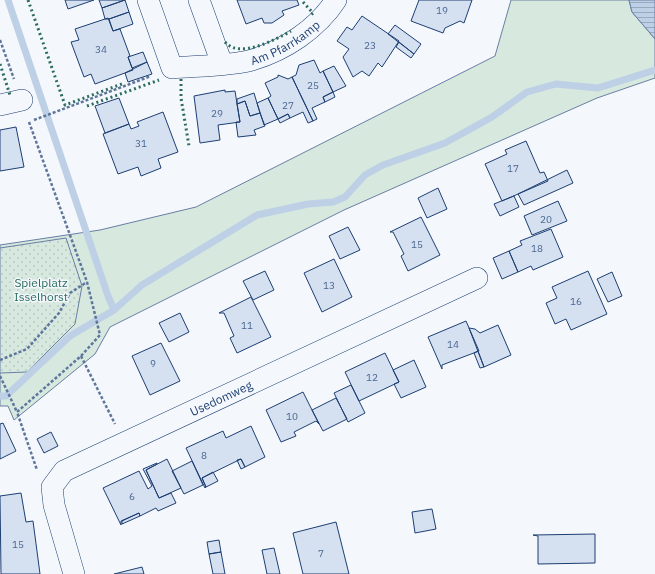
<svg xmlns="http://www.w3.org/2000/svg" width="655" height="574" font-family="'IBM Plex Sans',sans-serif">
  <defs>
    <pattern id="park-dots" width="8" height="8" patternUnits="userSpaceOnUse"><rect width="8" height="8" fill="#d7e8df"/><path d="M2 2h.1M6 6h.1" fill="none" stroke="#b8c8c3" stroke-width="1.8" stroke-linecap="round"/></pattern>
    <pattern id="water-rules" width="6" height="5" patternUnits="userSpaceOnUse"><rect width="6" height="5" fill="#bed0e5"/><path d="M0 2.5h6" fill="none" stroke="#9aaabe"/></pattern>
  </defs>
  <rect width="100%" height="100%" fill="#f4f7fb"/>
  <path fill="#d7e8df" stroke="#687fa3" d="M511,0H629L632,12L655,39V78L597,98L344,210L110,327L95,354L14,420L8,406H0V245L100,230L196,207L495,56Z"/>
  <path fill="url(#park-dots)" stroke="#687fa3" d="M66,238L82,286L75,324L27,372L0,373V248Z"/>
  <path fill="url(#water-rules)" stroke="#687fa3" d="M629,0H655V39L632,12Z"/>
  <g fill="none" stroke-linecap="round" stroke-linejoin="round">
    <path stroke="#bed0e5" stroke-width="7" d="M8,0L108,296L114,310
      M0,396H6L70,336L114,310L142,285L257,215L308,204L333,202L345,197L365,175L383,165L445,143L492,117L527,92L556,84L598,88L655,70"/>
  </g>
  <path fill="#d5e0f0" stroke="#1d3f73" d="M65,0H94L68,9Z
    M99,0H125L102,8Z
    M125,0L129,12L109,19H105L102,8Z
    M237,0H297L299,5L282,11L284,15L272,23H264L262,18L246,24Z
    M419,0H472L464,23L460,21L445,28L443,33L411,21Z
    M129,12L133,24L113,31L109,19Z
    M362,16L399,41L382,67L378,63L369,76L362,71L353,77L343,57L349,49L337,41L347,27L352,30Z
    M108,18L113,31L120,29L130,56L128,57L133,70L95,84L91,74L84,77L71,42L79,40L75,29Z
    M395,25L421,44L414,54L388,34Z
    M399,42L414,54L411,58L396,47Z
    M143,52L147,62L132,68L128,57Z
    M314,60L320,73L323,71L333,92L323,97L325,102L312,108L317,119L313,121L292,77L296,75L299,65Z
    M147,62L152,74L128,82L125,73Z
    M334,66L346,86L333,92L323,71Z
    M278,75L288,79L292,77L313,121L308,123L303,112L290,118L288,114L278,119L268,98L271,96L265,83L278,77Z
    M225,90V92L235,91L240,122L218,125L220,140L200,143L194,96Z
    M333,92L335,97L325,102L323,97Z
    M254,93L260,113L250,116L245,101L237,104V99Z
    M119,98L129,124L105,133L95,106Z
    M268,98L278,119L264,125L257,103Z
    M245,101L250,116L260,113L265,126L254,130L256,135L238,137L236,122H240L237,104Z
    M163,112L178,152L158,159L161,168L141,176L138,167L118,174L103,134L129,124L131,129L139,126L137,122Z
    M288,114L290,118L280,123L278,119Z
    M16,127L24,167L0,171V130Z
    M526,141L540,173L544,172L548,181L502,201L485,164L507,154L505,150Z
    M567,170L573,183L524,205L518,194Z
    M438,188L447,209L427,218L418,198Z
    M514,196L519,207L500,216L494,204Z
    M558,201L567,221L532,235L524,216Z
    M421,217L440,255L408,271L401,256L404,254L393,232H390Z
    M348,227L360,250L340,259L329,236Z
    M551,229L563,257L533,270L531,266L518,272L509,251L522,245L520,241Z
    M509,251L518,272L502,279L493,258Z
    M334,259L352,297L322,312L304,273Z
    M265,271L274,290L253,300L243,281Z
    M588,271L607,314L571,330L566,319L555,324L546,303L557,298L552,287Z
    M612,272L622,296L608,302L597,279Z
    M251,297L271,337L237,353L230,338L234,336L224,313H219Z
    M180,313L189,332L169,342L159,323Z
    M466,321L479,351L442,365V369L428,337Z
    M498,325L511,355L484,367L469,328L475,329L480,333Z
    M161,343L180,381L150,395L132,356Z
    M478,351L484,367L480,368L474,353Z
    M385,353L399,382L359,401L345,372Z
    M414,360L426,387L401,398L394,384L399,382L393,370Z
    M351,385L365,413L348,422L334,393Z
    M303,392L319,424L316,421L294,432L296,436L281,442L266,410Z
    M336,398L347,419L323,431L312,410Z
    M3,423L16,451L0,459V424Z
    M251,426L265,457L245,467L241,459L202,478L206,487L205,488L186,448L223,431L226,438Z
    M51,432L58,446L44,453L37,439Z
    M167,459L181,488L159,498L146,470Z
    M241,459L245,467L241,469L237,460Z
    M192,461L203,485L184,494L172,471Z
    M157,463V464L146,470L159,498L171,493L176,503L158,511L156,508L140,516L139,513L121,521V525L103,488L139,471L148,489L152,486L143,469Z
    M213,472L218,481L206,487L202,478Z
    M21,493L26,522L33,521L40,574H1L0,496Z
    M432,509L436,529L415,533L412,512Z
    M139,513L140,516L122,524V521Z
    M336,522L349,574H303L293,533Z
    M595,534V563L538,564V536L533,535Z
    M219,540L221,552L209,554L207,542Z
    M274,548L280,574H267L262,550Z
    M221,552L225,574H213L209,554Z
    M142,567L144,574H114Z"/>
  <g fill="none" stroke-linecap="round" stroke-linejoin="round">
    <defs>
      <g id="minor">
        <path id="s1" d="M148,0L172,68C195,66 232,66 252,60C285,50 317,29 336,0"/>
        <path d="M199,0L222,64"/>
        <path d="M0,105L22,100"/>
        <path id="s2" d="M74,574L54,505L52,487L64,471L477,278"/>
      </g>
    </defs>
    <use href="#minor" stroke="#1d3f73" stroke-width="22"/>
    <path stroke="#5e769c" stroke-width="2.5" stroke-dasharray="3 2" stroke-linecap="butt" d="M0,40L14,79
      M34,120L151,76
      M29,122L87,282L100,335L81,356L17,412L37,470
      M81,356L115,424
      M0,360L27,349L59,313L70,293L87,282
      M0,376L17,412"/>
    <use href="#minor" stroke="#f4f7fb" stroke-width="21"/>
    <path stroke="#2c6c60" stroke-width="3" stroke-dasharray="2 3" stroke-linecap="butt" d="M28,0L65,105L122,84
      M303,2L313,13L311,15
      M225,42C239,59 275,40 291,31
      M0,64L10,95
      M181,79V98L189,146
      M87,106L159,80"/>
  </g>
  <g text-anchor="middle" dominant-baseline="central" stroke-width="3" stroke-linejoin="round" paint-order="stroke">
    <g font-size="10" fill="#4b6792">
      <text x="442" y="10">19</text>
      <text x="370" y="45">23</text>
      <text x="101" y="49">34</text>
      <text x="313" y="85">25</text>
      <text x="288" y="105">27</text>
      <text x="217" y="113">29</text>
      <text x="141" y="143">31</text>
      <text x="513" y="168">17</text>
      <text x="546" y="219">20</text>
      <text x="417" y="244">15</text>
      <text x="537" y="248">18</text>
      <text x="329" y="285">13</text>
      <text x="576" y="301">16</text>
      <text x="247" y="325">11</text>
      <text x="453" y="344">14</text>
      <text x="153" y="363">9</text>
      <text x="372" y="377">12</text>
      <text x="292" y="416">10</text>
      <text x="204" y="455">8</text>
      <text x="132" y="496">6</text>
      <text x="18" y="544">15</text>
      <text x="321" y="553">7</text>
    </g>
    <g font-size="12" fill="#1d3f73" stroke="#f4f7fb">
      <text stroke="none"><textPath href="#s1" startOffset="190">Am Pfarrkamp</textPath></text>
      <text stroke="none"><textPath href="#s2" startOffset="283">Usedomweg</textPath></text>
    </g>
    <g font-size="12" fill="#2c6c60" stroke="#f4f7fb">
      <text x="41" y="282">Spielplatz<tspan x="41" dy="14">Isselhorst</tspan></text>
    </g>
  </g>
</svg>
